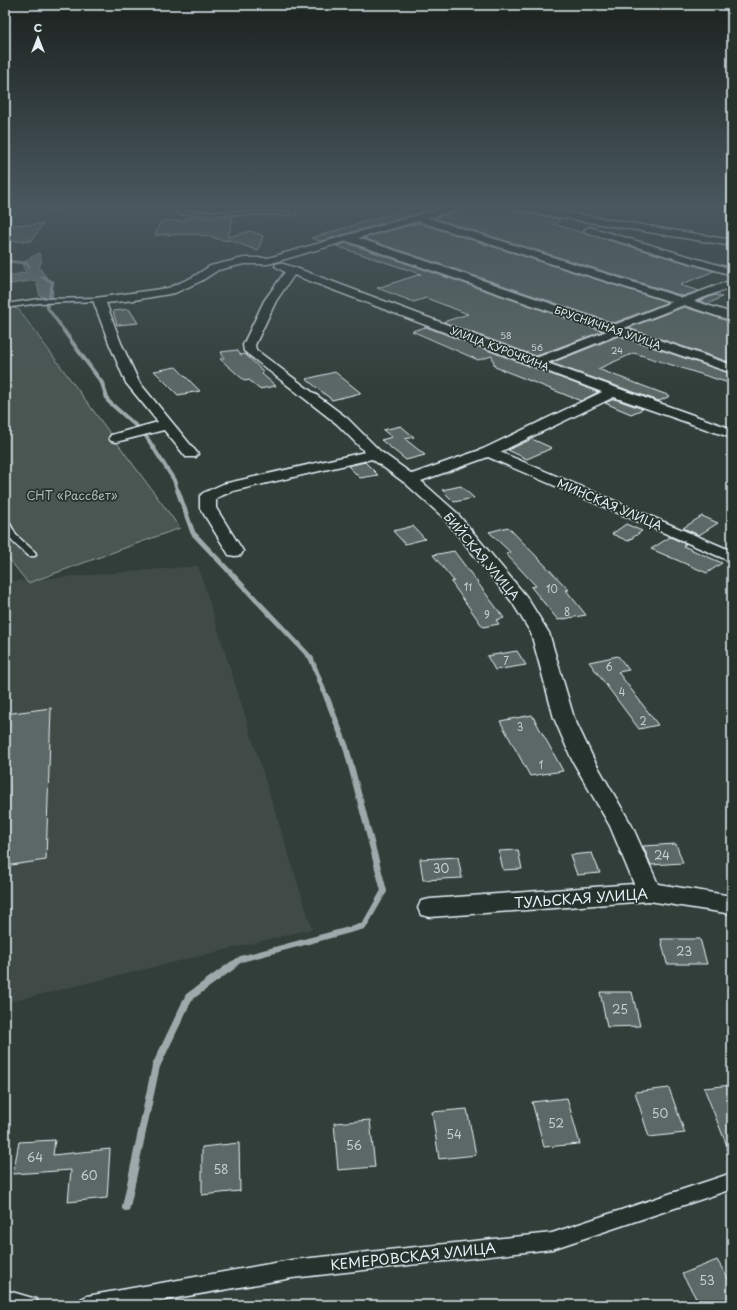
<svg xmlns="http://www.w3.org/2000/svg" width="737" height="1310" font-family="'Playpen Sans',sans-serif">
  <rect width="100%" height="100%" fill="#323e39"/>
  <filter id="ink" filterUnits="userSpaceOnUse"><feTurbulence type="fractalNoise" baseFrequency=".025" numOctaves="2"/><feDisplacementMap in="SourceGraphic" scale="8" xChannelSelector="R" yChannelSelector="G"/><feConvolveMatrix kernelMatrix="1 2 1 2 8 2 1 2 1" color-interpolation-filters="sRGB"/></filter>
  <g filter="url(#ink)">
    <path fill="#3f4b46" d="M198,566L312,929L5,1003V582Z"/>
    <path fill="#495651" stroke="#98a4a4" d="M15,207H69L47,213L10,214Z
      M5,304L19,310L180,528L28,583L5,554Z"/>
    <path fill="#6d7978" stroke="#9ea9ab" d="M39,253L42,261L39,267L52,285L53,299L40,296L36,280L5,285V277L26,272L23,267L26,260Z"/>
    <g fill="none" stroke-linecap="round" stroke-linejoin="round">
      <path stroke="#9ea9ab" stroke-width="3" d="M5,261L26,263L29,266
        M42,277L53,282L47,307L65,332"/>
      <path stroke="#9ea9ab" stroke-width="4" d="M64,331L102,383L108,401L144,433L174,480L178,492"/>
      <path stroke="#9ea9ab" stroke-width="5" d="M178,491L193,533L311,658L327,699"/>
      <path stroke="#9ea9ab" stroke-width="6" d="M231,966L241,959L364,926L384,891L346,747L327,698"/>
      <path stroke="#9ea9ab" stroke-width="8" d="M126,1207L156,1066L189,997L233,965"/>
    </g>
    <path fill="#5c6865" stroke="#e8f1f8" d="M415,207H441L321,241L311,238Z
      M462,207H511L517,211L559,219L558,222L553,224L714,271L680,285L699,291L683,296L433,218L459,210Z
      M185,218H233L228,237L251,231L263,236L258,251L227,239V241L197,234L155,235L161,221H184Z
      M418,223L668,302L614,323L363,238Z
      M43,224L31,241H5V225Z
      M347,243L603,331L536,356L443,322L468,314L426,298L414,302L377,288L421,274L336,246Z
      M715,295L722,297L708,304L699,301Z
      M684,307L732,322V363L628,328Z
      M129,309L138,323L117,325L113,311Z
      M426,327L598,392L581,401L495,367L492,356L478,360L412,331Z
      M619,336L732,374V384L634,353L598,369L670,396L659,401L551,363Z
      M237,350L241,355L245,354L264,372L262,374L276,386L259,389L249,380L245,381L220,359L224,358L221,352Z
      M176,367L200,391L178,395L154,371Z
      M335,372L361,393L332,400L306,379Z
      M614,399L643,409L631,414L605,403Z
      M401,426L414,437L405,439L425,455L406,460L381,440L392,437L383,430Z
      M532,439L552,448L527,459L508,450Z
      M365,462L378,475L360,478L348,466Z
      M461,486L474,498L454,502L442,490Z
      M702,516L718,523L699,535L683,528Z
      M626,524L642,531L628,541L612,534Z
      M413,526L425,539L405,544L393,531Z
      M508,527L569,590H566L586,615L558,620L531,587L536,586L506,554L511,553L489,532Z
      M670,537L686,544L683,546L722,563L707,573L651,549Z
      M454,551L504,618L496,620L499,624L483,627L451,582L454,581L433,555Z
      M517,651L526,665L495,670L487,656Z
      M618,656L629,670L618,672L658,725L639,729L589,662Z
      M51,708L46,860L5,866V714Z
      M532,715L550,747L563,771L530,776L500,721Z
      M676,844L683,863L651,865L643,846Z
      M518,850L522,869L503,870L499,851Z
      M592,853L600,873L577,875L570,855Z
      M458,857L462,878L423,880L420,859Z
      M661,939H700L707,964H667Z
      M600,992H632L640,1026L607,1027Z
      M732,1085V1156H731L704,1088Z
      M669,1088L685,1133L649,1137L635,1092Z
      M567,1098L580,1144L544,1147L532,1102Z
      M467,1109L476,1155L439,1159L432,1112Z
      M370,1120L375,1167L338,1170L334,1123Z
      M55,1140L53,1155L110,1149L107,1198L68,1202L71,1170L13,1174L19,1142Z
      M239,1143L240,1191L202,1195V1147Z
      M717,1260L732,1285V1305H700L682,1274Z"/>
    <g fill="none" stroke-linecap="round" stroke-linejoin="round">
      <defs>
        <path id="service" d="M180,207H184L182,212H291L292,207H296L295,214L293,215L179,214L177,213Z
          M99,298L102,300L101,301L39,303L5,308V304L39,299Z
          M5,519L8,520L16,535L35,552L36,554L35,556H29C15,544 5,539 5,519Z
          M732,1173V1189L552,1249L292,1278L136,1305H78L81,1299L87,1296L292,1260L552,1233Z
          M5,1290L36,1299L39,1305H5Z"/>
        <path id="minor" d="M446,207H461L459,209L428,218L683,298L732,280V287L694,301L732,313V321L684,305L624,328L732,365V373L619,334L547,363L732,429V438L614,397L500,452L732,551V562L488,457L421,481L456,512L526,596L549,633L574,718L594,760L632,826L658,884L732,896V914L649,901L430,917L421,915L418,908L421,901L430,899L634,884L610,826L572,760L554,718L531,633L512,602L444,518L405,483L372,459L233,491L216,498V508L243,551L241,555L235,556L229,555L200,508V496L203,493L223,484L365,452L337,424L244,351L243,345L264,301L285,272L275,266L276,264L280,263L296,268L536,358L607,331L347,241L268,264H244L218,270L201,281L175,293L134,300L106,303L121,343L139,382L198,454L196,457H186L164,430L116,442L111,441L109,438L111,435L158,422L126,383L109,343L93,300L95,298L168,288L193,277L210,266L244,258H268ZM418,221L672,302L614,325L358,238ZM294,275L602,392L483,449L412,474L380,451L347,418L256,350L255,345L276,301Z
          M512,207H534L732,240V246L517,210Z
          M589,227L732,269V275L586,232L584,230Z"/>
      </defs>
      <use href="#service" stroke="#e8f1f8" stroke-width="3"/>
      <use href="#minor" stroke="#e8f1f8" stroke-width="3"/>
      <use href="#service" fill="#26332d" fill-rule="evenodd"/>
      <use href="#minor" fill="#26332d" fill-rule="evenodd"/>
    </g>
  </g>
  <linearGradient id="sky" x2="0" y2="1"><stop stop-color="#1c221f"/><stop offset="0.53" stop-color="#49585f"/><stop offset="1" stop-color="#49585f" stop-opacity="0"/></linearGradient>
  <rect width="737" height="390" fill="url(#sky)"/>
  <g text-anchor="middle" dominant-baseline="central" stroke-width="3.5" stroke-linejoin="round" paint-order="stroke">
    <g font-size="9" fill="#c5cfd3">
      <text x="506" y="335">58</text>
      <text x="537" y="347">56</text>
      <text x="617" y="350">24</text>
    </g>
    <g font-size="10" fill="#e8f1f8" stroke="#26332d">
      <text transform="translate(608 327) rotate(19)">БРУСНИЧНАЯ УЛИЦА</text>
      <text transform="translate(500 348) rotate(21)">УЛИЦА КУРОЧКИНА</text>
    </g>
    <g font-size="10" fill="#c5cfd3">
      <text x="468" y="586">11</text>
      <text x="552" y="588">10</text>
      <text x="567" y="611">8</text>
      <text x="487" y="614">9</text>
      <text x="506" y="660">7</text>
      <text x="609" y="666">6</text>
      <text x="622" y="691">4</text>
      <text x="643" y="720">2</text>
      <text x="520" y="726">3</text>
      <text x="541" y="764">1</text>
    </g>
    <g font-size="12" fill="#b0bbbe" stroke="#26332d">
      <text x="72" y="495">СНТ «Рассвет»</text>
    </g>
    <g font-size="12" fill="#e8f1f8" stroke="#26332d">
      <text transform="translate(610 504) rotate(23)">МИНСКАЯ УЛИЦА</text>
      <text transform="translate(482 556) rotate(50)">БИЙСКАЯ УЛИЦА</text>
    </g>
    <g font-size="12" fill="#c5cfd3">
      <text x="662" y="855">24</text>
      <text x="441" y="868">30</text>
      <text x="684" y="951">23</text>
      <text x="620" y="1009">25</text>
      <text x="660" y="1113">50</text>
      <text x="556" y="1123">52</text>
      <text x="454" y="1134">54</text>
      <text x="354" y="1145">56</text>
      <text x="35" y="1157">64</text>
      <text x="221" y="1169">58</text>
      <text x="89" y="1175">60</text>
      <text x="707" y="1280">53</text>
    </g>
    <g font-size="14" fill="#e8f1f8" stroke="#26332d">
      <text transform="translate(581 898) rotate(-4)">ТУЛЬСКАЯ УЛИЦА</text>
      <text transform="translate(413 1256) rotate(-6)">КЕМЕРОВСКАЯ УЛИЦА</text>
    </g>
  </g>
  <rect width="737" height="1310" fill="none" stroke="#26332d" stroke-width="20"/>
  <rect x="10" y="10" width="717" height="1290" fill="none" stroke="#e8f1f8" stroke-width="1.5" filter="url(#ink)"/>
  <g transform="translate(38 38)" stroke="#26332d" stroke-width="3" paint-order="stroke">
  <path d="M0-3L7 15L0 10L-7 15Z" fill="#e8f1f8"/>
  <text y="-6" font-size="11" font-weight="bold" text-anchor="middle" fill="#e8f1f8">С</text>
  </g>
</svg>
